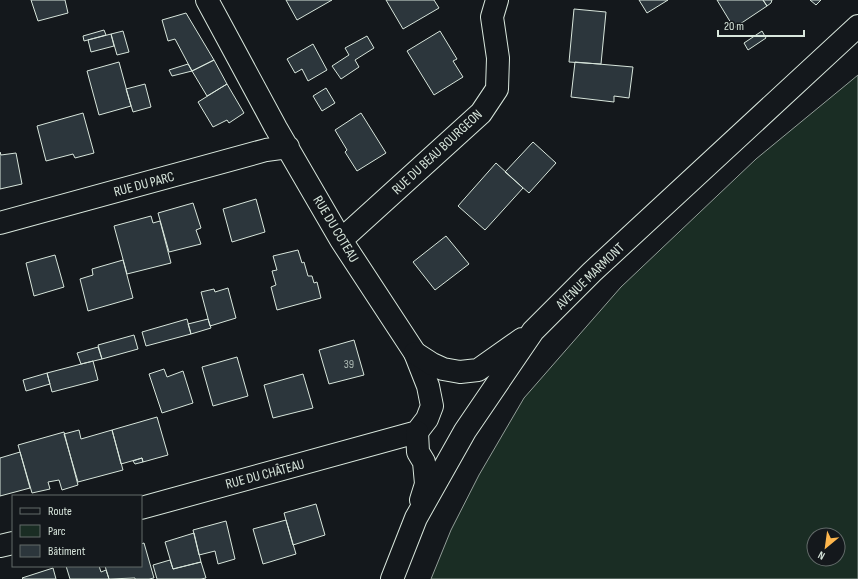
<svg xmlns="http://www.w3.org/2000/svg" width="858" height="579" font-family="'Sofia Sans Condensed',sans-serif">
  <rect width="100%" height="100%" fill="#14181c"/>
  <path fill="#1a2d24" stroke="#939e99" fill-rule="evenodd" d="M858,75V579H431L451,530L479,475L524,398L621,287L756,159ZM814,535H838V559H814Z"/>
  <path fill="#2c363c" stroke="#d8e6dc" d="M31,0H65L68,13L38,21Z
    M286,0H332L297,20Z
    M386,0H434L439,8L403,29Z
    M639,0H668L647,13Z
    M717,0H763L767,6L734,28Z
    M763,0H772L771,3L767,6Z
    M810,0H821L816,5Z
    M574,9L606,12L601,64L569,62Z
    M186,13L214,60L192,71L175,39L168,41L162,20Z
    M104,30L106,35L84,41L83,36Z
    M123,31L129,52L117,55L111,34Z
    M440,31L457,59L453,61L463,77L434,95L407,51Z
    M762,31L766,38L748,50L744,43Z
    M111,34L114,46L91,52L88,40Z
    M367,36L374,48L355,60L359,67L341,79L332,66L349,55L345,48Z
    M313,44L327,70L308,81L302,69L295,73L287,59Z
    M214,60L227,84L207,96L192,71Z
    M119,62L131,106L99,115L87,71Z
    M575,62L633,67L629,98L614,96V102L571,97Z
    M188,64L192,71L172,76L169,70Z
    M145,84L151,107L133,112L126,89Z
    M227,84L244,113L229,123L227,120L213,127L198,102Z
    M326,88L335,103L322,111L313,96Z
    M83,113L94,153L75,158L73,154L46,161L37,126Z
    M361,113L386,153L357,171L345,152L347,150L335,130Z
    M533,142L556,163L529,193L505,172Z
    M0,152L1,155L16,153L22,184L0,189Z
    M496,163L523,188L485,230L458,206Z
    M256,199L265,232L232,242L223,209Z
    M193,203L201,228L196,230L201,244L169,252L158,213Z
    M151,216L153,223L160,221L171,263L127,274L114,226Z
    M446,236L469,264L435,290L413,262Z
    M298,250L302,263L304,262L308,276H312L314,283L317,282L321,298L277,310L271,287L276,285L272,271L277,270L273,256Z
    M55,255L64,287L34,296L26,263Z
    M123,260L133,298L88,311L80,279L93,275L92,269Z
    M228,288L236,318L210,326L201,292L214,289L215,292Z
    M187,319L191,334L146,346L142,332Z
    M208,319L211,328L191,334L188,324Z
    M134,335L138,349L102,359L98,345Z
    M354,340L364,375L329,384L319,350Z
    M98,347L102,359L81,364L77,353Z
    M237,357L248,396L213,406L202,367Z
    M93,361L98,380L52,392L47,373Z
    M164,369L167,377L183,371L193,403L162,413L149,374Z
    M47,373L50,384L26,391L23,380Z
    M303,374L313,408L273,418L264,385Z
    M157,417L168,455L143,462L142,458L121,464L112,430Z
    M79,430L81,439L112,430L123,470L78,482L64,434Z
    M64,432L78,485L62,490L59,480L48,482L50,489L32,493L18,445Z
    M20,452L30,488L0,496V458Z
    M142,458L143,462L135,464L133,461Z
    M316,504L325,535L293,545L284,513Z
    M286,520L296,554L263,564L253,529Z
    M226,521L235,559L218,564L215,551L199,555L193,530Z
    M194,533L201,562L173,569L165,542Z
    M144,543L154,578L149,579H135V578L109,579L105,566H141V544Z
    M170,560L173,569L201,562L206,578L201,579H157L153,565Z
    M66,566H99L101,572L106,570L109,579H70Z
    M53,568L56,579H23L22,578Z"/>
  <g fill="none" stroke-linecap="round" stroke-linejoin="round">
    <defs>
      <path id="minor" d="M0,223L266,150L288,147
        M341,240L481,113L497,89L498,58L492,17L497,0
        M141,508L417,432L427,419L432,406L428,386L415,353L341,240L276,128L207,0
        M0,546L13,543"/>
      <path id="primary" d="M415,353L432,364L443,369L460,372L478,370L522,339
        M417,432L418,452L424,462L426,484L421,500
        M392,579L416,518L465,431L533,331L592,272L858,26"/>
    </defs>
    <use href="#minor" stroke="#d8e6dc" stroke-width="24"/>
    <use href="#primary" stroke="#d8e6dc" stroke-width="24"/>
    <use href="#minor" stroke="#14181c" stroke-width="22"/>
    <use href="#primary" stroke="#14181c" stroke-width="22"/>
  </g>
  <g text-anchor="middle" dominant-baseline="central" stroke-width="3" stroke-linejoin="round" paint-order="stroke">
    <g font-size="12" fill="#adbab4">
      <text x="349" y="364">39</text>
    </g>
    <g font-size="14" fill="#d8e6dc" stroke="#14181c">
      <text transform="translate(437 152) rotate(-43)">RUE DU BEAU BOURGEON</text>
      <text transform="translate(144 184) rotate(-15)">RUE DU PARC</text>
      <text transform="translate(336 229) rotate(59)">RUE DU COTEAU</text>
      <text transform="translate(590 276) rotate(-44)">AVENUE MARMONT</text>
      <text transform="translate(265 474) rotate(-15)">RUE DU CHÂTEAU</text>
    </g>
  </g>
  <rect x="12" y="495" width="130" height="72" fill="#14181c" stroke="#626a69"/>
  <rect x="20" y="508" width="20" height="6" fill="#14181c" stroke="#626a69"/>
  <text x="48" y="515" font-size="12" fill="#d8e6dc">Route</text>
  <rect x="20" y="525" width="20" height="12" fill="#1a2d24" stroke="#626a69"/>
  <text x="48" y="535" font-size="12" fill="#d8e6dc">Parc</text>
  <rect x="20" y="545" width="20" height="12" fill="#2c363c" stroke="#626a69"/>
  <text x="48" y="555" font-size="12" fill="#d8e6dc">Bâtiment</text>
  <g transform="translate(826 547) rotate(209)"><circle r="19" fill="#14181c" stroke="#626a69"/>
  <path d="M0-3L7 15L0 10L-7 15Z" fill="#ffb74d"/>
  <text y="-6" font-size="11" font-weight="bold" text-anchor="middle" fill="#d8e6dc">N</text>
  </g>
  <path d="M718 30v6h86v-6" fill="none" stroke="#d8e6dc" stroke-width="2"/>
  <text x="724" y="30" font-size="12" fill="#d8e6dc" stroke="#14181c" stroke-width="3" paint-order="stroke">20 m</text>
</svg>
